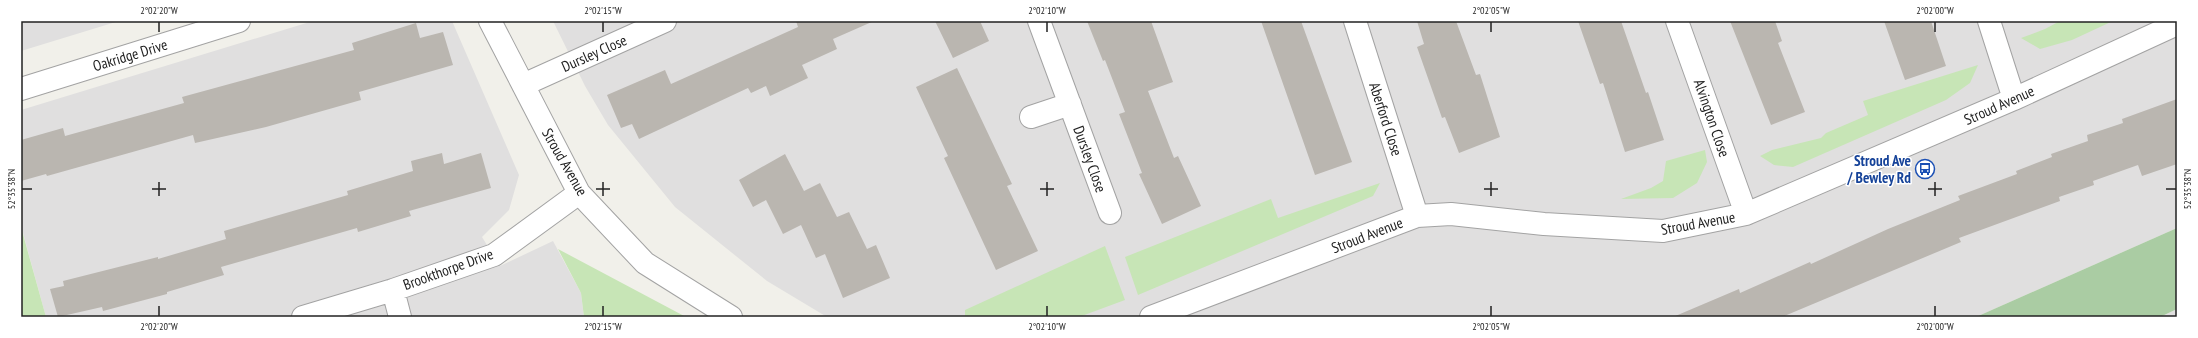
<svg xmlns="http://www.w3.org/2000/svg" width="2198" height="338" font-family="'PT Sans Narrow',sans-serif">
  <rect width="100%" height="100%" fill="#f1f0ea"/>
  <path fill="#e0dfdf" d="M21,21H119L21,51Z
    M313,21H452L519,175L509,210L482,237L500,266L553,241L581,293L584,317H46L21,226V110Z
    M553,21H2177V228L1976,317H827L767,281L675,207L608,125L585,86Z
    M2177,309V317H2160Z"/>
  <path fill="#c7e5b6" d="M2060,21H2113L2072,40L2040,49L2021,38L2045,29Z
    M1978,65L1970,83L1946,100L1793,167L1774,165L1760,156L1772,150L1821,138L1826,133L1868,115L1863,101Z
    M1705,150L1707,162L1697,183L1673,198L1621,199L1651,188L1663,181L1666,161Z
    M1380,183L1373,196L1138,295L1125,257L1271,199L1278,218Z
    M21,227L46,317H21Z
    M1105,246L1125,300L1079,317H965V310Z
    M558,249L686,317H584L581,293Z"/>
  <path fill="#aacca3" d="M2177,228V309L2160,317H1976Z"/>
  <path fill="#bab6b0" d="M796,21H874L833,39L837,49L802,65L808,78L770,96L766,86L751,93L748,88L639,139L632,124L621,128L607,95L665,70L671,84L798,27Z
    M935,21H980L989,41L953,58Z
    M1087,21H1151L1173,82L1148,91L1174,158L1178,156L1201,206L1162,224L1139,174L1142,173L1119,114L1125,112L1105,60L1103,61Z
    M1261,21H1301L1352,162L1315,175Z
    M1417,21H1456L1476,75L1480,74L1500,137L1459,153L1445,117L1442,118L1417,47L1424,44Z
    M1578,21H1621L1646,93L1648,92L1664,140L1625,152L1603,83L1600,84Z
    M1730,21H1775L1782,41L1778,43L1805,112L1771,125Z
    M1884,21H1931L1946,66L1905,80Z
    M416,23L420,38L443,32L453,65L359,92L361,100L266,127L195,143L193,135L47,176L46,174L21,181V140L63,128L65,136L184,103L182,97L354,50L352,43Z
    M957,68L1012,184L1007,186L1038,251L996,270L944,158L948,156L916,87Z
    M2177,99V164L2142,176L2138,165L2093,181L2094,185L2059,197L2060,201L1959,238L1961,242L1782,317H1673L1739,289L1740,293L1810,262L1811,264L1888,229L1960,200L1958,196L2017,174L2016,171L2052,157L2051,154L2088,141L2087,135L2123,123L2122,119Z
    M442,153L444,164L481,153L491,188L409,211L411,216L358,232L357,228L221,267L224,275L167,292V294L103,311L102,307L58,317L50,289L64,286L63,281L158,257V259L226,239L224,231L348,195L347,191L413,171L411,161Z
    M785,154L804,191L820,183L837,217L849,212L867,249L876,245L890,278L843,298L825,254L816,258L801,225L783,234L766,200L753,207L739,180Z"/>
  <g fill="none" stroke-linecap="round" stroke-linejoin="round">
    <defs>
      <path id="minor" d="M490,21L579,193L645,263L731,317
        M1039,21L1110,213
        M1355,21L1417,216
        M1677,21L1746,214
        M1989,21L2014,99
        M523,85L665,21
        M21,89L239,21
        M1031,117L1070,104
        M393,290L400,317
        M303,317L393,290L494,255L579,193
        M1151,317L1417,216L1451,214L1544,224L1663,231L1746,214L2014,99L2177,24"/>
    </defs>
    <use href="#minor" stroke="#a3a3a3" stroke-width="24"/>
    <use href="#minor" stroke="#fff" stroke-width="22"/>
  </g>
  <path fill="none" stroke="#222" stroke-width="1.5" d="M159,22V32M603,22V32M1047,22V32M1491,22V32M1935,22V32M159,182V196M603,182V196M1047,182V196M1491,182V196M1935,182V196M22,189H32M152,189H166M596,189H610M1040,189H1054M1484,189H1498M1928,189H1942M2166,189H2176M159,306V316M603,306V316M1047,306V316M1491,306V316M1935,306V316"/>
  <defs>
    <symbol id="bus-ring" viewBox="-11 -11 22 22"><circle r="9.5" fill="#fff" stroke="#1a4fb4" stroke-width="1.5"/><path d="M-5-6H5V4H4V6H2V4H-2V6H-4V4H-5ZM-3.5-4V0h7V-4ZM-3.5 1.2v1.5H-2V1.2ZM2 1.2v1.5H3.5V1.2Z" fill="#1a4fb4"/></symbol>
  </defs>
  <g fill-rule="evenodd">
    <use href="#bus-ring" x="1914" y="158" width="22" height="22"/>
  </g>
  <g text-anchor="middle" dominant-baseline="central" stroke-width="3" stroke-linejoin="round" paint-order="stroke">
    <g font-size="15" fill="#222" stroke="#fff">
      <text transform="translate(594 53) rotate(-24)">Dursley Close</text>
      <text transform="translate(130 55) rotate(-17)">Oakridge Drive</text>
      <text transform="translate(1999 105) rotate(-24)">Stroud Avenue</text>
      <text transform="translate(1712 118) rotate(71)">Alvington Close</text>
      <text transform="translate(1386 119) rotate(72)">Aberford Close</text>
      <text transform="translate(1090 159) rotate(70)">Dursley Close</text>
      <text transform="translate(565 162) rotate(60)">Stroud Avenue</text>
      <text transform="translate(1698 223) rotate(-10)">Stroud Avenue</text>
      <text transform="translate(1367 235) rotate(-21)">Stroud Avenue</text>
      <text transform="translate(448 269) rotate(-20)">Brookthorpe Drive</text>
    </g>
    <g font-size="15" font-weight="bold" fill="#164399" stroke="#fff" text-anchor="end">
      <text x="1911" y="160">Stroud Ave<tspan x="1911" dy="17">/ Bewley Rd</tspan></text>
    </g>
  </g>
  <rect width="2198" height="338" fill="none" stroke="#ffffff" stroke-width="44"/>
  <rect x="22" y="22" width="2154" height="294" fill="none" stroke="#222" stroke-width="1.5"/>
  <g font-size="10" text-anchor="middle" fill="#222">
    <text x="159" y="14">2°02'20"W</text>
    <text x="603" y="14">2°02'15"W</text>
    <text x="1047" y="14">2°02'10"W</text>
    <text x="1491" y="14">2°02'05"W</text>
    <text x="1935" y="14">2°02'00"W</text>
    <text transform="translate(11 189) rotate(-90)" y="4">52°35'38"N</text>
    <text transform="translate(2187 189) rotate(-90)" y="4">52°35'38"N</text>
    <text x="159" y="330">2°02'20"W</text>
    <text x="603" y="330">2°02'15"W</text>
    <text x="1047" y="330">2°02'10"W</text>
    <text x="1491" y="330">2°02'05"W</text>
    <text x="1935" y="330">2°02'00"W</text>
  </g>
</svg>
